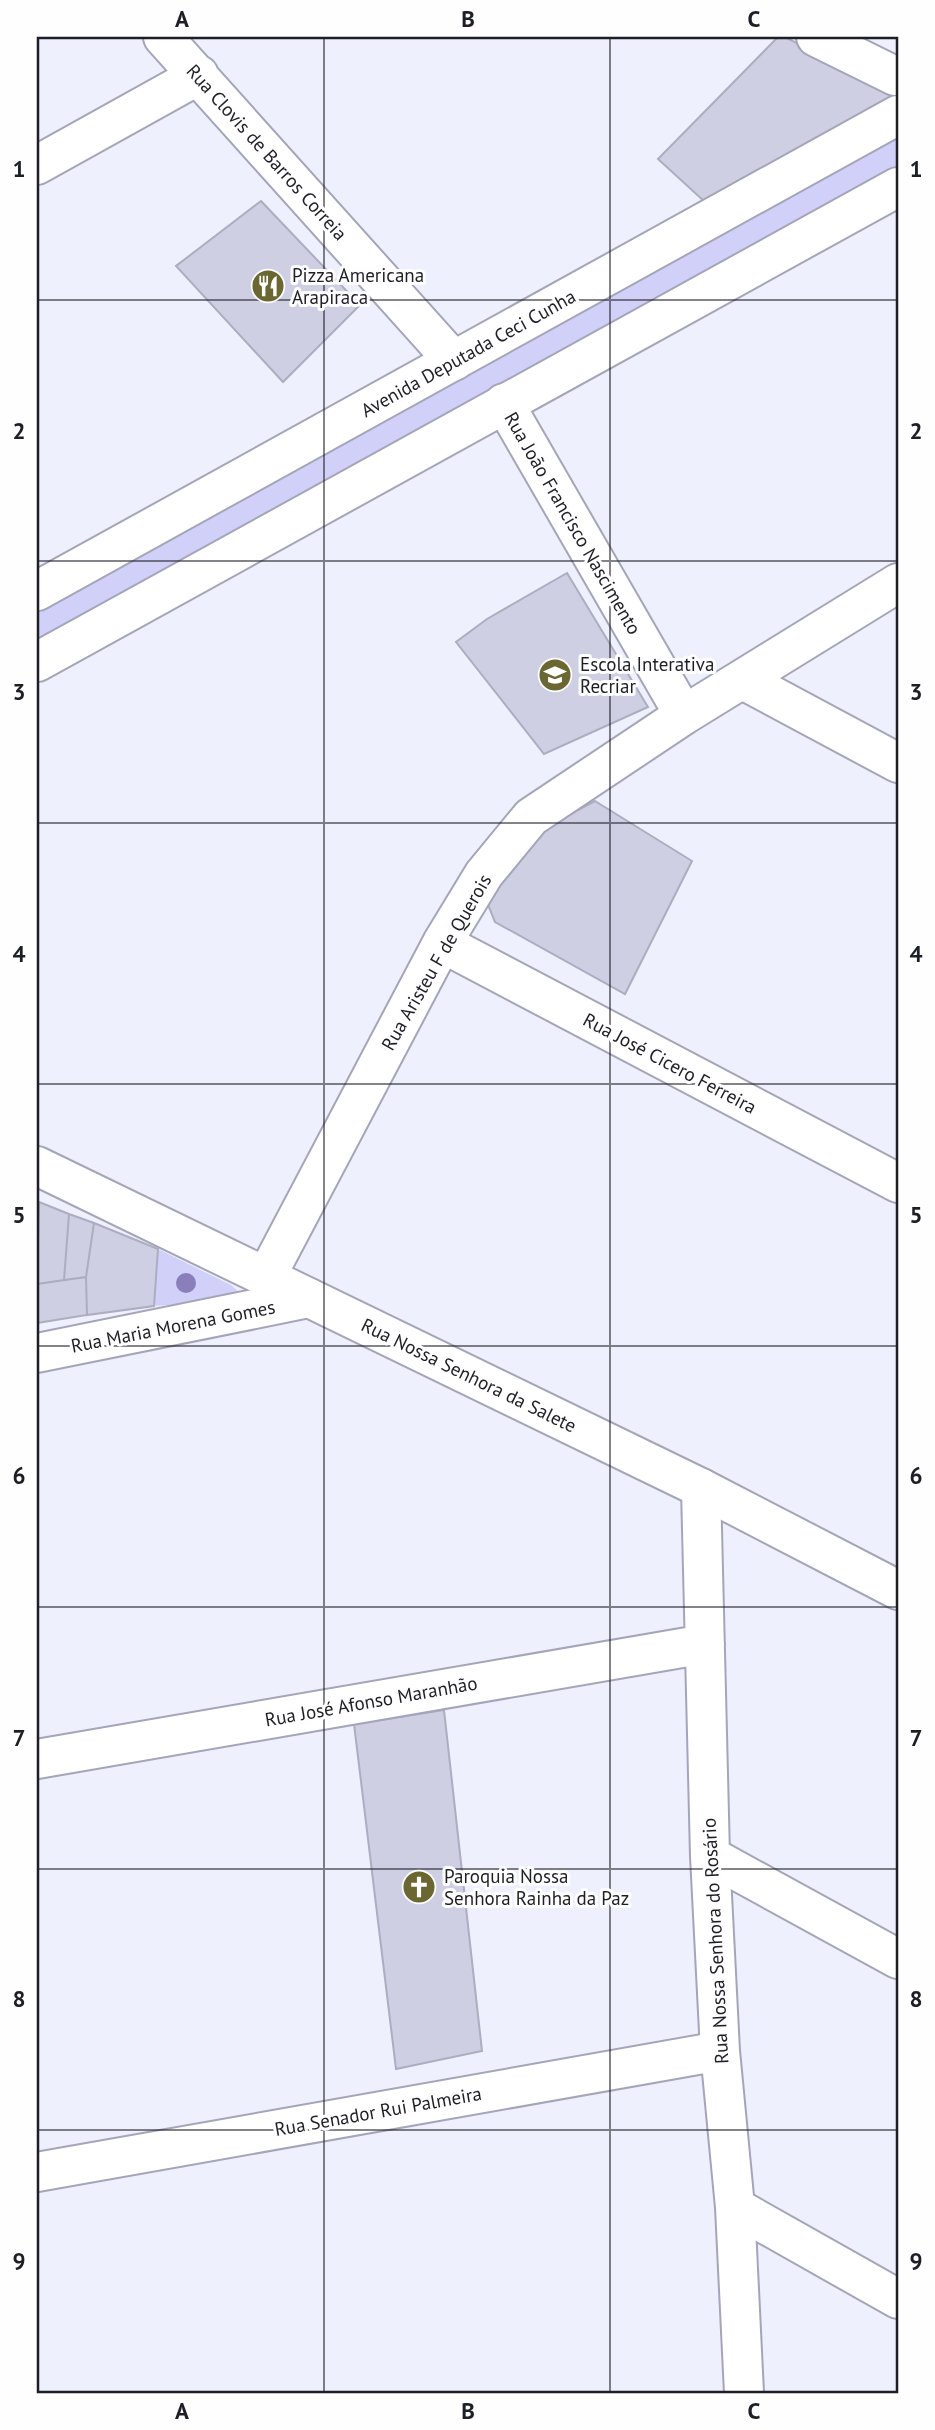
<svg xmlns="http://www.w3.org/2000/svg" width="935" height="2430" font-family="'PT Sans',sans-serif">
  <rect width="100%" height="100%" fill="#eff0fd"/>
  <path fill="#d0d0f9" d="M898,115V187L37,662V591Z
    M158,1249L231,1285L240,1293L227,1301L154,1306Z"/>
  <path fill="#cfcfe4" stroke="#acadc1" stroke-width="2" d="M778,37H785L885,88L898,101L705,202L658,159Z
    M261,201L360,305L283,382L176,266Z
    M567,573L648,707L544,754L456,642L487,619Z
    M595,801L692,861L625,994L495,922L484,895L538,831Z
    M39,1202L69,1214L64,1280L37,1284Z
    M69,1214L94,1223L86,1277L64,1280Z
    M94,1223L158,1249L154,1306L87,1315L86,1277Z
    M86,1277L87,1315L37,1323V1284Z
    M444,1710L482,2051L396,2069L354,1724Z"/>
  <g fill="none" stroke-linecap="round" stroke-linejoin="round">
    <defs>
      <path id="minor" d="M163,37L454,361
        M816,37L895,76
        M37,165L199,75
        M504,403L684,715
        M743,680L898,763
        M442,943L898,1183
        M266,1277L442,943L484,874L531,817L684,715L898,583
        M37,1353L309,1298
        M701,1488L710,1856L720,2051L735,2207L744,2393
        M37,1759L705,1644
        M710,1856L898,1959
        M37,2172L720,2051
        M735,2207L898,2299"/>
      <path id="tertiary" d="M37,1166L701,1488L898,1590"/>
      <path id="primary" d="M37,591L898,115
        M37,662L898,187"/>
    </defs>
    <use href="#minor" stroke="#a5a5b9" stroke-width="42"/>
    <use href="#tertiary" stroke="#a5a5b9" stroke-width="42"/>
    <use href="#primary" stroke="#a5a5b9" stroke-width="42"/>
    <use href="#minor" stroke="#fff" stroke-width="38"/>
    <use href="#tertiary" stroke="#fff" stroke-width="38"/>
    <use href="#primary" stroke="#fff" stroke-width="38"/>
  </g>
  <circle fill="#8a7fbb" cx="186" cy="1283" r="10"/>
  <path fill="none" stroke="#1e1e26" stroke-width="2" stroke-opacity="0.55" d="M324,37V2393M610,37V2393M37,300H898M37,561H898M37,823H898M37,1084H898M37,1346H898M37,1607H898M37,1869H898M37,2130H898"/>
  <defs>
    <symbol id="restaurant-disc" viewBox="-11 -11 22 22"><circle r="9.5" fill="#6a6733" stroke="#fefefe"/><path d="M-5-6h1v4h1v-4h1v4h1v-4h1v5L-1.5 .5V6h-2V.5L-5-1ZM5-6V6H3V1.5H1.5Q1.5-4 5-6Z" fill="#fff"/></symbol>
    <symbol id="school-disc" viewBox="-11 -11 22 22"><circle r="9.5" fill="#6a6733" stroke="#fefefe"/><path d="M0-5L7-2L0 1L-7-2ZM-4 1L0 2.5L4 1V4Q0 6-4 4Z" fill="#fff"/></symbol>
    <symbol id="church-disc" viewBox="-11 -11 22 22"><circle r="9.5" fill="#6a6733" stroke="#fefefe"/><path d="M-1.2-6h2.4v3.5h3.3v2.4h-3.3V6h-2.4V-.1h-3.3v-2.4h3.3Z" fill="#fff"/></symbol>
  </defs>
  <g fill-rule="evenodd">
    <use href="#restaurant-disc" x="249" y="267" width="38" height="38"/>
    <use href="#school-disc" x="536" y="656" width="38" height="38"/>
    <use href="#church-disc" x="400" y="1868" width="38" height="38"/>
  </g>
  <g text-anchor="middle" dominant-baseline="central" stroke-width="6" stroke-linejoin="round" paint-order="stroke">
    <g font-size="19" fill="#1e1e26" stroke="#fefefe">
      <text transform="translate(267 152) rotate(48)">Rua Clovis de Barros Correia</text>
      <text transform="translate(468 353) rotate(-29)">Avenida Deputada Ceci Cunha</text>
      <text transform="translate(573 523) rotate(60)">Rua João Francisco Nascimento</text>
      <text transform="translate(436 962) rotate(-60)">Rua Aristeu F de Querois</text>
      <text transform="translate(670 1063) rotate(28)">Rua José Cicero Ferreira</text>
      <text transform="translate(173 1326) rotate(-11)">Rua Maria Morena Gomes</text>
      <text transform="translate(469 1375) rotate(26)">Rua Nossa Senhora da Salete</text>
      <text transform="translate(371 1701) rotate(-10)">Rua José Afonso Maranhão</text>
      <text transform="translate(715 1941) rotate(-93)">Rua Nossa Senhora do Rosário</text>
      <text transform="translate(378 2111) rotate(-10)">Rua Senador Rui Palmeira</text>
    </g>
    <g font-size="19" fill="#1e1e26" stroke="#fefefe" text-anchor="start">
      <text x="292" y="275">Pizza Americana<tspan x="292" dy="22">Arapiraca</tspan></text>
      <text x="580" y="664">Escola Interativa<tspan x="580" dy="22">Recriar</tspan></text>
      <text x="444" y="1876">Paroquia Nossa<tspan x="444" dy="22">Senhora Rainha da Paz</tspan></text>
    </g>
  </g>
  <rect width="935" height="2430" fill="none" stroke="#fefefe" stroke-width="77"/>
  <rect x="38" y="38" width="859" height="2354" fill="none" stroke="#1e1e26" stroke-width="2.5"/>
  <g font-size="23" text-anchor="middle" font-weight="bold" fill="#1e1e26">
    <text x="182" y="27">A</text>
    <text x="468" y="27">B</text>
    <text x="754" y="27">C</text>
    <text x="19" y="177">1</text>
    <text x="916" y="177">1</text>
    <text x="19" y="439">2</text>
    <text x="916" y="439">2</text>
    <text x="19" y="700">3</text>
    <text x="916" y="700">3</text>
    <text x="19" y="962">4</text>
    <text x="916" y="962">4</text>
    <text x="19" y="1223">5</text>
    <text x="916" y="1223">5</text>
    <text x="19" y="1484">6</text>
    <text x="916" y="1484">6</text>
    <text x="19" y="1746">7</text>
    <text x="916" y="1746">7</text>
    <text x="19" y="2007">8</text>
    <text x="916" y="2007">8</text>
    <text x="19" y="2269">9</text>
    <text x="916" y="2269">9</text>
    <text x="182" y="2419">A</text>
    <text x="468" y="2419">B</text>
    <text x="754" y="2419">C</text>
  </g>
</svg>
